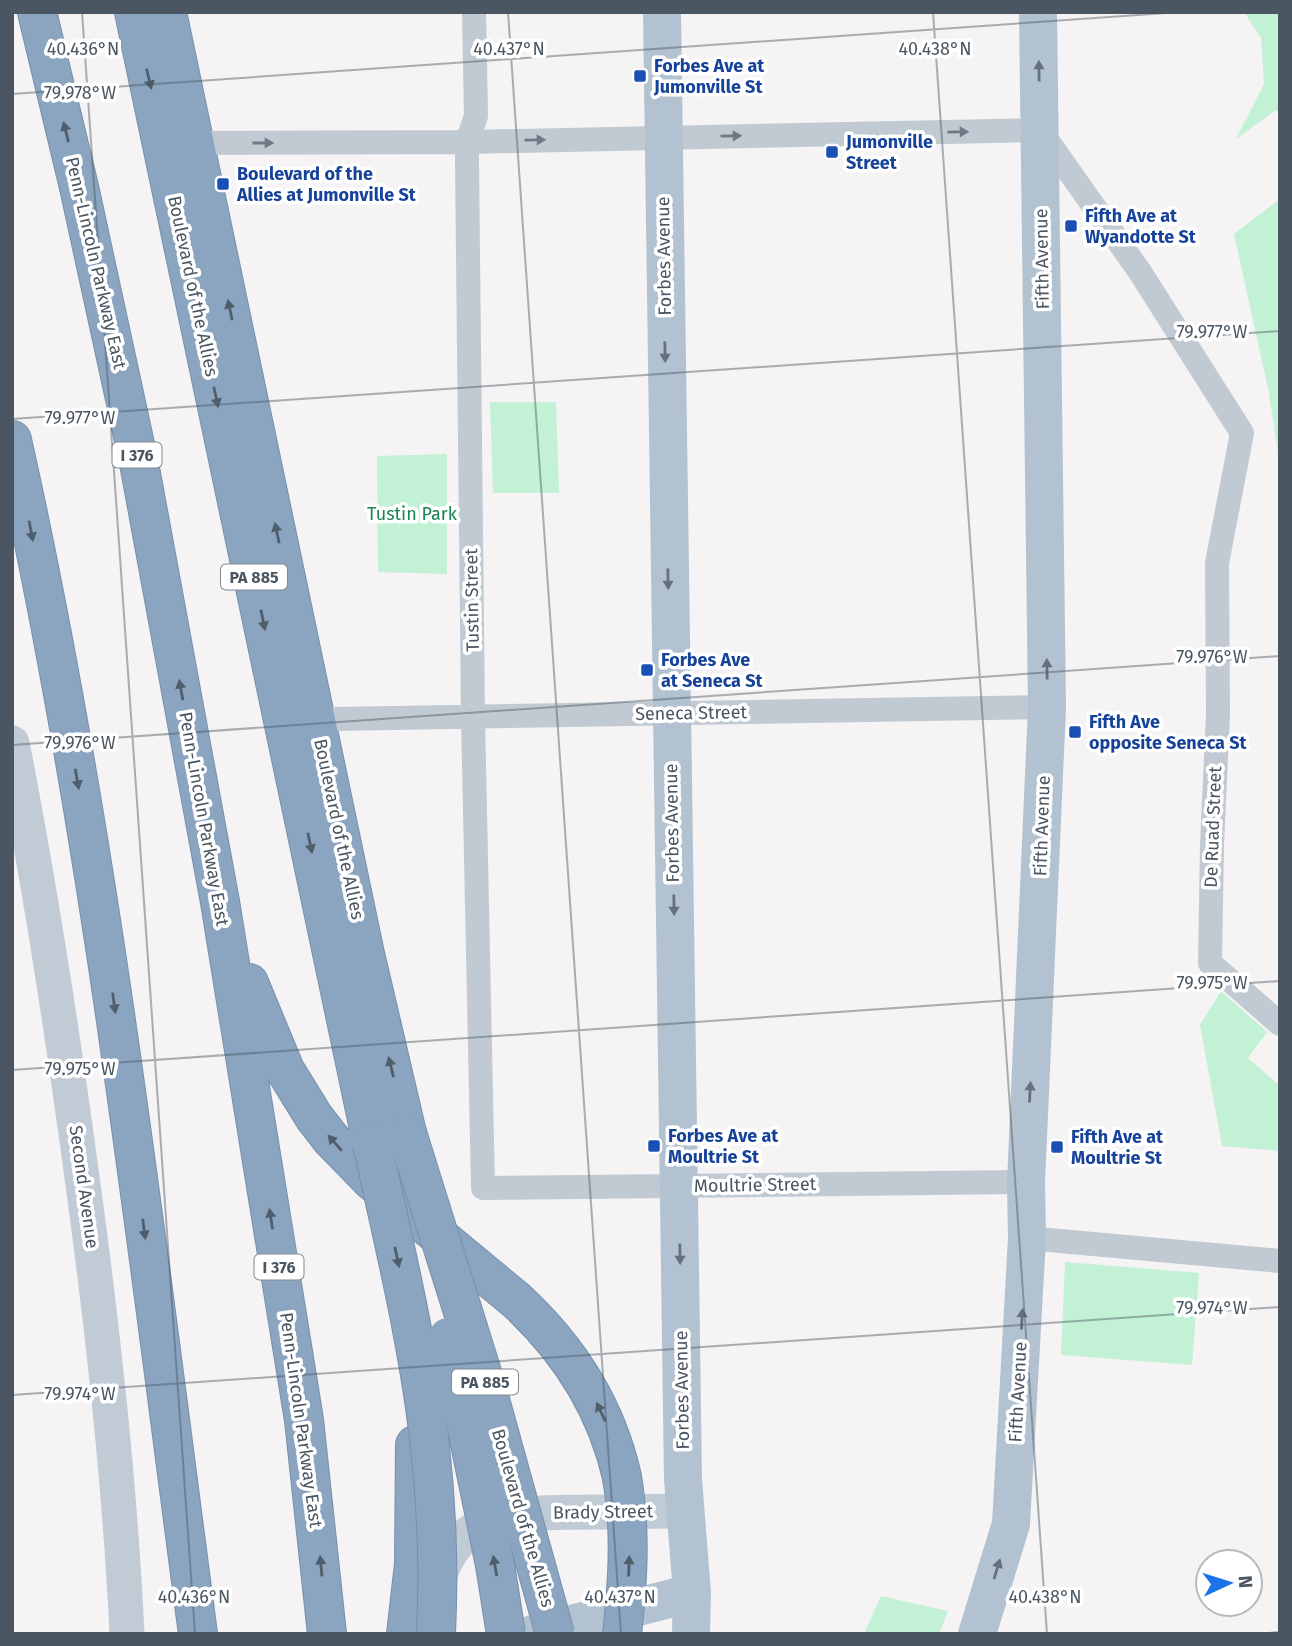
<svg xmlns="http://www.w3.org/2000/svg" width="1292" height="1646" font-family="'Fira Sans',sans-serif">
  <rect width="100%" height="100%" fill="#f5f3f3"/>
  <path fill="#c3f1d5" d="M1244,12H1280V115L1276,110L1236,139L1264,84L1261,38Z
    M1280,199V467L1269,393L1234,234Z
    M490,402H556L559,493H493Z
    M447,454V574L378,572L377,456Z
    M1221,991L1267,1032L1248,1058L1280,1086V1151L1222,1146L1200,1025Z
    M1065,1262L1199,1273L1192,1365L1061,1355Z
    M881,1596L948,1611L939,1634H864Z"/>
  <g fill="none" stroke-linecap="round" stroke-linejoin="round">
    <defs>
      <path id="highway" d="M37,12L79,187L139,463L220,902L304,1420L327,1634
        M134,12L372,1143
        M167,12L365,954L407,1133
        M12,440C100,834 145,1235 198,1634
        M249,983L285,1070L314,1117L331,1139L371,1180L516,1300C569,1349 606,1406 622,1477
        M406,1634L414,1564L415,1445"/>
    </defs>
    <use href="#highway" stroke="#7690ad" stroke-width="40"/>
    <path stroke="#c1cad2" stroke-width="24" d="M474,12L476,116L467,142V162L473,717L483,1188L1026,1182
      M195,143L467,142L1040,130L1140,272L1242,433L1217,563L1218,714L1212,845L1210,963L1280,1024
      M335,719L1047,707
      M1027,1238L1280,1261"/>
    <path stroke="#c1cbd6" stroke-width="35" d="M12,743C41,892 64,1042 84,1192C104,1339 120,1486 127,1634
      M436,1589C442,1566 451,1544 472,1531C506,1509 553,1513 592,1512C623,1512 653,1511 684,1511"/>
    <path stroke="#b3c2d1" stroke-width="38" d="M662,12L683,1479L692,1593L691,1634
      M533,1634L692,1593
      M977,1634L1011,1524L1027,1238L1026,1182L1047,707L1038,12"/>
    <use href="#highway" stroke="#8ba5c1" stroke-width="38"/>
    <defs>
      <path id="highway-bridge" d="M407,1133L485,1382L555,1634
        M372,1143C394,1244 419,1345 430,1447C437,1509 439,1571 436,1634
        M448,1337L495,1565L506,1634
        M622,1477C631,1530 628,1580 622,1634"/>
    </defs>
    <use href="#highway-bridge" stroke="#7690ad" stroke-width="40" stroke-linecap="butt"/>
    <use href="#highway-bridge" stroke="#8ba5c1" stroke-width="38"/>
  </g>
  <defs><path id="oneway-solid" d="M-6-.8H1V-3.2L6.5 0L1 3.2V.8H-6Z" transform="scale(1.75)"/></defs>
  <g fill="#64717d">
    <use href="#oneway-solid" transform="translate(1039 71) rotate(-91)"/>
    <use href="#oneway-solid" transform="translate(665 352) rotate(89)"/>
    <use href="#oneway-solid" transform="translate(668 579) rotate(89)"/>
    <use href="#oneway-solid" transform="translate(1047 669) rotate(-91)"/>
    <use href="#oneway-solid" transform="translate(674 905) rotate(89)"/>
    <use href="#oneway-solid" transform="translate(1030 1092) rotate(-87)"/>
    <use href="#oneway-solid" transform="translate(680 1254) rotate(89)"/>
    <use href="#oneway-solid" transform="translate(1022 1319) rotate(-87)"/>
    <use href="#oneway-solid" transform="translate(997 1569) rotate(-73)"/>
  </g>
  <g fill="#505e6b">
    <use href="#oneway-solid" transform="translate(149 79) rotate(77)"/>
    <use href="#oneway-solid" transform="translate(66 132) rotate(-104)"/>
    <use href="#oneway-solid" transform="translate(230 310) rotate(-102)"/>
    <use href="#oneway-solid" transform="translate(216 397) rotate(78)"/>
    <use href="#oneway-solid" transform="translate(31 531) rotate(79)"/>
    <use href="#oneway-solid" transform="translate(277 533) rotate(-102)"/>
    <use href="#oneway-solid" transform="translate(263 620) rotate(78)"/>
    <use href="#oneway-solid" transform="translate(181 690) rotate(-100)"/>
    <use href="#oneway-solid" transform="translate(77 779) rotate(80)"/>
    <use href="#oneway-solid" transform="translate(310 843) rotate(78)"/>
    <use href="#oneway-solid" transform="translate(114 1003) rotate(82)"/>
    <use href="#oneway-solid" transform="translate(391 1067) rotate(-104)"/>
    <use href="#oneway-solid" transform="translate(335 1143) rotate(-131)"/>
    <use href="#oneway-solid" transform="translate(271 1219) rotate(-99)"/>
    <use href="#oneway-solid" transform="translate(144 1229) rotate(83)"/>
    <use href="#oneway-solid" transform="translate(397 1257) rotate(78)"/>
    <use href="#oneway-solid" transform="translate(601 1412) rotate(-115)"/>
    <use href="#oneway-solid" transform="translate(321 1566) rotate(-95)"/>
    <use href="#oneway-solid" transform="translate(495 1566) rotate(-100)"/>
    <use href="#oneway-solid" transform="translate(629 1566) rotate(-88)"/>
  </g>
  <g fill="#6e7983">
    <use href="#oneway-solid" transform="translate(958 132) rotate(-1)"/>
    <use href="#oneway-solid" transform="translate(731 136) rotate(-1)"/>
    <use href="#oneway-solid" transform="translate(535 140) rotate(-1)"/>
    <use href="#oneway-solid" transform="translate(263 143)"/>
  </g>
  <path fill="none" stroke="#4a5661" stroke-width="2" stroke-opacity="0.45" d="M82,12L195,1634M508,12L621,1634M933,12L1047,1634M12,94L1181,12M12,419L1280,331M12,745L1280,656M12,1070L1280,981M12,1395L1280,1307M1255,1634L1280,1632"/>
  <g fill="#1a4fb4" stroke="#fff" stroke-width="2.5">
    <rect x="633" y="69" width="14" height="14" rx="3.5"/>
    <rect x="825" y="145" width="14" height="14" rx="3.5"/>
    <rect x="216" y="177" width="14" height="14" rx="3.5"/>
    <rect x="1064" y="219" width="14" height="14" rx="3.5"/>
    <rect x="640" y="663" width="14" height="14" rx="3.5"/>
    <rect x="1068" y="725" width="14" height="14" rx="3.5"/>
    <rect x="647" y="1139" width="14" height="14" rx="3.5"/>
    <rect x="1050" y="1140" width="14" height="14" rx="3.5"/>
  </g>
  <g text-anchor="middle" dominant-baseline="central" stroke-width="7" stroke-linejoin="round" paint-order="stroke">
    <g fill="#fff" stroke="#808990" stroke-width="2">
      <rect x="112.5" y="442.5" width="49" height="25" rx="5"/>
      <rect x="221" y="564.5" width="66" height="25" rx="5"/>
      <rect x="254.5" y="1254.5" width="49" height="25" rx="5"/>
      <rect x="452" y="1369.5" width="66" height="25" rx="5"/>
    </g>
    <g font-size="16" font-weight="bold" fill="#4a5661">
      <text x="137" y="455">I 376</text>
      <text x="254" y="577">PA 885</text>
      <text x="279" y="1267">I 376</text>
      <text x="485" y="1382">PA 885</text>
    </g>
    <g font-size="18" font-weight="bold" fill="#164399" stroke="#fff" text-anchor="start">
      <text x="654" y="66">Forbes Ave at<tspan x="654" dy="21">Jumonville St</tspan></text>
      <text x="846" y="142">Jumonville<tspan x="846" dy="21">Street</tspan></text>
      <text x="237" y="174">Boulevard of the<tspan x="237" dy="21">Allies at Jumonville St</tspan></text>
      <text x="1085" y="216">Fifth Ave at<tspan x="1085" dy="21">Wyandotte St</tspan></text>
      <text x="661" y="660">Forbes Ave<tspan x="661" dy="21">at Seneca St</tspan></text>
      <text x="1089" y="722">Fifth Ave<tspan x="1089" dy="21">opposite Seneca St</tspan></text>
      <text x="668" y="1136">Forbes Ave at<tspan x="668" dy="21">Moultrie St</tspan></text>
      <text x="1071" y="1137">Fifth Ave at<tspan x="1071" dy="21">Moultrie St</tspan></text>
    </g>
    <g font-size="18" fill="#4a5661" stroke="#fff">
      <text transform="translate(664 256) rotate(-91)">Forbes Avenue</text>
      <text transform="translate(1042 259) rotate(-91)">Fifth Avenue</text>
      <text transform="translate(96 263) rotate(77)">Penn-Lincoln Parkway East</text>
      <text transform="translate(193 286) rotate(78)">Boulevard of the Allies</text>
      <text transform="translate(472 600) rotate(-91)">Tustin Street</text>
      <text transform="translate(691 713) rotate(-1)">Seneca Street</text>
      <text transform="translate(204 819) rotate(80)">Penn-Lincoln Parkway East</text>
      <text transform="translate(672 823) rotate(-91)">Forbes Avenue</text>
      <text transform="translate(1042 826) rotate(-88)">Fifth Avenue</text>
      <text transform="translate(1213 827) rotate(-88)">De Ruad Street</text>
      <text transform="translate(339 829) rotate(78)">Boulevard of the Allies</text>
      <text transform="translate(755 1185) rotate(-1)">Moultrie Street</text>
      <text transform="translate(84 1187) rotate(82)">Second Avenue</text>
      <text transform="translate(682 1390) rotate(-91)">Forbes Avenue</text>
      <text transform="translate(1018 1392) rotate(-87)">Fifth Avenue</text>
      <text transform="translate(301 1420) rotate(82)">Penn-Lincoln Parkway East</text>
      <text transform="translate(603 1512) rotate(-1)">Brady Street</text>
      <text transform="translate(523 1518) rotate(74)">Boulevard of the Allies</text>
    </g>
    <g font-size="18" fill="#17864f" stroke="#fff">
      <text x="412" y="514">Tustin Park</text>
    </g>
  </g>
  <g font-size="18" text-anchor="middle" fill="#4a5661" stroke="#fff" stroke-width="7" stroke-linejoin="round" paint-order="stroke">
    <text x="83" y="55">40.436°N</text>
    <text x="509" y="55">40.437°N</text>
    <text x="935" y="55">40.438°N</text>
    <text x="80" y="99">79.978°W</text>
    <text x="1212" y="338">79.977°W</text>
    <text x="80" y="424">79.977°W</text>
    <text x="1212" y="663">79.976°W</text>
    <text x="80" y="749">79.976°W</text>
    <text x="1212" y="989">79.975°W</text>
    <text x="80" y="1075">79.975°W</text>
    <text x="1212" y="1314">79.974°W</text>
    <text x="80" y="1400">79.974°W</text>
    <text x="194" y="1603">40.436°N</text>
    <text x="620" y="1603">40.437°N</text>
    <text x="1045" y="1603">40.438°N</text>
  </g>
  <rect width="1292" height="1646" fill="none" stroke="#4a5661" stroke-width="28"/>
  <g transform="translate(1229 1583) rotate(86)"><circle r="33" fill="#ffffff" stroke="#b7bbc0" stroke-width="2"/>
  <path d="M0-5L12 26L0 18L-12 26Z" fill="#1a73e8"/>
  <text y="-10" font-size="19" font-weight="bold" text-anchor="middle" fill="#4a5661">N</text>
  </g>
</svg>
